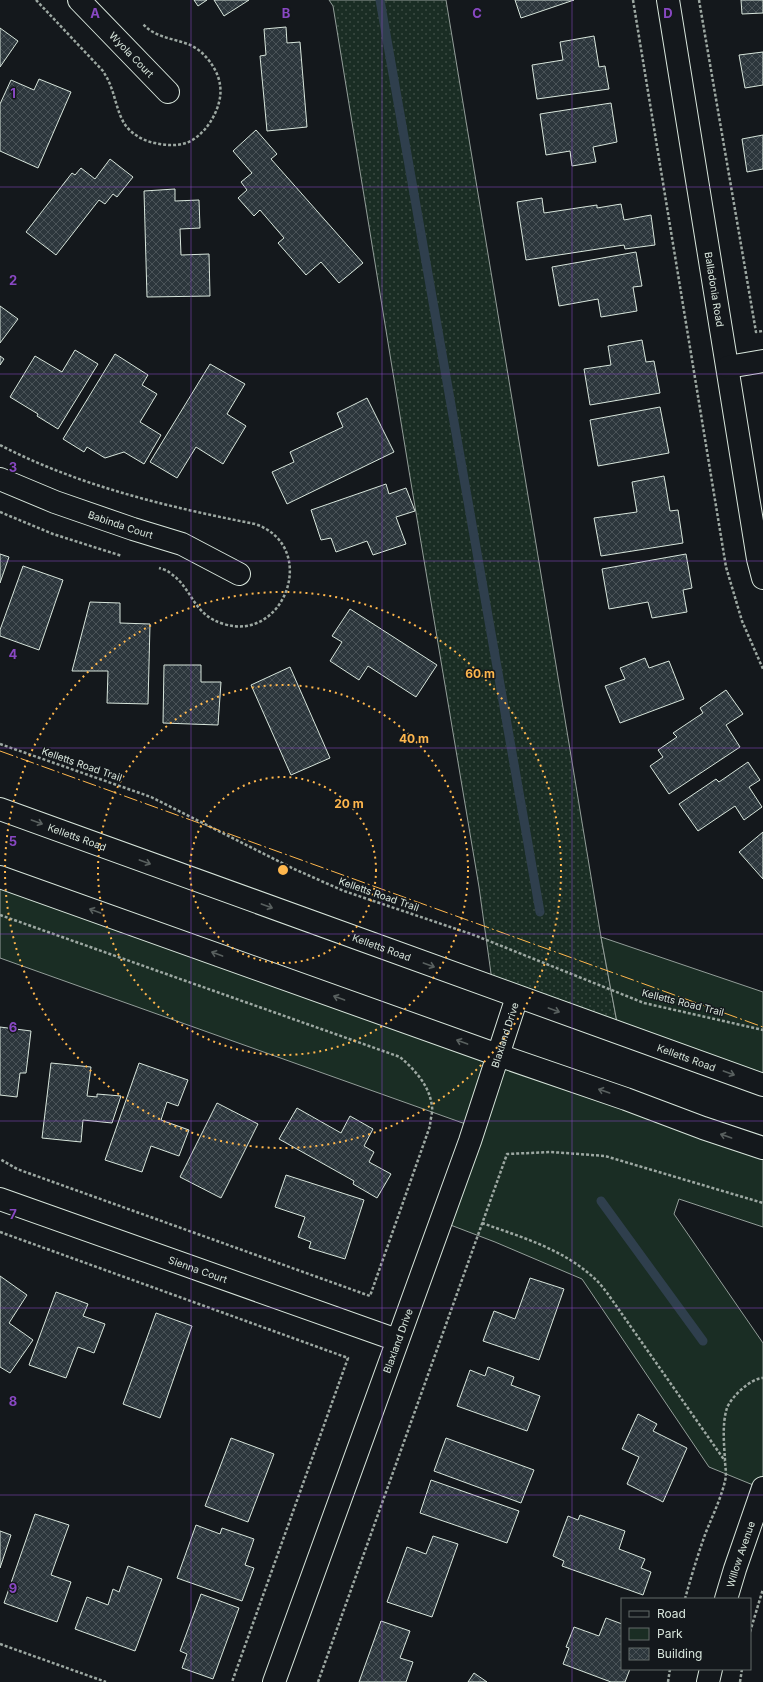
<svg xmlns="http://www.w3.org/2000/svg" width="763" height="1682" font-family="Inter,sans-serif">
  <defs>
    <pattern id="grass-dots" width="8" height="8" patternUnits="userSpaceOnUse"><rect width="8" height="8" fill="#1a2d24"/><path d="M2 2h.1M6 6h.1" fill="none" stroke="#3b4b43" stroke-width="1.8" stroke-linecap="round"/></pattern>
    <pattern id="building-cross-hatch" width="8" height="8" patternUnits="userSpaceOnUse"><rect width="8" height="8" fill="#2c363c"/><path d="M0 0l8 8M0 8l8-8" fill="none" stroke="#4a5358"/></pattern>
  </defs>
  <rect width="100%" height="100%" fill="#14181c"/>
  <path fill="url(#grass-dots)" stroke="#939e99" d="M329,0H446L601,937L619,1033L493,988L479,887L409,471L333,6Z"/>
  <path fill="#1a2d24" stroke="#939e99" d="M0,877L763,1148V1227L679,1199L674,1214L763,1343V1489L709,1467L582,1279L495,1242L440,1221L474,1127L0,958Z
    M601,937L763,992V1085L619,1033Z"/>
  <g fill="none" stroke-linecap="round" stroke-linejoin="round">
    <path stroke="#2f3f4d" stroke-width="9" d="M380,0L540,912
      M601,1201L703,1341"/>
  </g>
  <path fill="url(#building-cross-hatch)" stroke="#d8e6dc" d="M194,0H207L198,6Z
    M214,0H249L224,16Z
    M515,0H574L521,18Z
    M741,0H763V13L742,14Z
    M286,27L287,43L300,42L307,127L267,131L260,56L266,55L264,29Z
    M0,28L18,41L0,67Z
    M594,36L599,67L605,66L609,89L537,99L532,65L563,60L560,42Z
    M763,52V85L745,88L739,55Z
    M39,79L71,92L38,168L0,151V104L11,80L34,90Z
    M611,103L617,142L593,147L596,162L572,166L570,151L546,155L540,114Z
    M256,130L277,154L271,159L363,263L339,283L321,262L306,275L278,243L284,238L260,210L254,216L238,198L247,190L241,182L252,173L233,151Z
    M763,135V169L747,172L742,139Z
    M110,159L133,177L117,197L113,194L105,204L99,200L56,255L26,232L72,173L75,175L81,168L95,179Z
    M175,189V201L199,200L200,228L180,229L181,255L209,254L210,296L147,297L144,191Z
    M542,198L544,213L597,205V208L621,204L624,220L651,215L655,245L625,249L624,245L526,260L517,202Z
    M636,252L642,286L633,287L637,311L601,317L598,299L559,306L552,267Z
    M0,306L18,319L0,343Z
    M642,340L646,362L654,361L660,393L590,405L584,369L611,365L608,346Z
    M75,350L98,364L58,429L37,416L38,414L10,397L35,356L62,372Z
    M115,354L148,375L142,385L157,394L140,422L161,435L144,464L124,452L105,458L87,447L84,452L63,439Z
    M0,356L4,359L0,365Z
    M210,364L245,384L227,414L246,426L223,464L196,447L177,478L150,462Z
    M367,398L394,452L287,504L272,472L294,462L290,452L343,427L337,413Z
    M660,407L669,453L598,466L590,420Z
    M664,476L670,511L678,510L683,543L601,556L594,518L637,512L632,482Z
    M386,484L389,494L406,488L415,511L396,517L406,544L373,555L367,541L336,552L331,538L321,540L311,510Z
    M0,554L9,557L0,583Z
    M686,554L692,588L683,590L687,612L652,618L648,602L609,609L602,569Z
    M23,566L63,580L39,650L0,636V630Z
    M90,602L120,603V623L150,624L148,704L107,703L108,671H72Z
    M350,609L437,665L416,697L368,666L359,680L330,661L342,642L332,636Z
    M645,658L649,668L669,661L684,699L620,723L605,686L625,679L620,668Z
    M164,665H201V682H221L218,725L163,723Z
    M290,667L330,758L291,775L251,685Z
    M726,690L743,714L726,725L740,747L669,794L650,766L663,757L658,750L677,737L673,733L703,713L700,708Z
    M748,762L760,780L749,787L762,807L744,820L735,806L698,831L679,804L716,779L719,782Z
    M763,832V879L739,852Z
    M0,1027L31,1031L26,1073H20L17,1097L0,1095Z
    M51,1063L91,1067L87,1096L97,1097V1094L121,1096L112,1123L83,1120L81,1142L42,1138Z
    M139,1063L188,1080L178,1106L167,1102L161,1120L189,1130L179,1156L151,1146L142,1172L105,1160Z
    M217,1103L258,1124L221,1198L180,1177Z
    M297,1108L341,1133L350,1116L373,1129L364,1146L374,1152L369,1162L391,1174L377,1198L353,1184L354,1181L279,1139Z
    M286,1175L364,1200L345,1259L309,1248L311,1242L298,1237L305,1217L275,1207Z
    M0,1276L27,1295L9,1323L33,1340L10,1373L0,1367Z
    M530,1278L564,1289L539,1360L483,1341L494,1311L515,1319Z
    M56,1292L88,1304L83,1316L105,1324L94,1353L78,1347L66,1378L29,1365Z
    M156,1313L192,1326L160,1418L123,1404Z
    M488,1367L514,1377L511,1385L540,1396L527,1431L457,1406L470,1370L485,1376Z
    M638,1414L657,1424L653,1431L687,1448L663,1502L627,1484L639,1457L622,1449Z
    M231,1438L274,1454L248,1522L205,1506Z
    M446,1438L534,1470L521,1503L434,1471Z
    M431,1480L519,1511L507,1543L420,1513Z
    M35,1514L69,1525L51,1575L71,1582L57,1622L4,1603Z
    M580,1515L625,1531L619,1549L645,1559L641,1568L651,1572L643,1595L562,1566L564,1561L553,1556L568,1516L578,1520Z
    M196,1525L220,1534L222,1528L254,1539L245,1565L254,1568L242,1601L177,1578Z
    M0,1531L11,1535L0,1568Z
    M433,1536L458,1544L432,1617L387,1602L407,1547L426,1554Z
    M128,1566L162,1579L135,1651L75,1629L87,1597L108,1605L113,1589L119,1592Z
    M201,1594L239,1608L213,1679L182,1668L187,1654L180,1651Z
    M606,1618L622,1624V1669H630L625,1682H611L563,1664L569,1648L566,1647L574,1627L599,1636Z
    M381,1621L410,1631L400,1658L413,1662L406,1682H359Z
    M474,1673L487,1682H468Z"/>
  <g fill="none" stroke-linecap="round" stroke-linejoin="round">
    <defs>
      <g id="minor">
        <path id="s1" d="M79,0L168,92"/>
        <path id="s2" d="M668,0L758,559L763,578"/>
        <path d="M728,367L763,361"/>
        <path id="s3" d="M0,479L55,502L133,529L182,544L239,574"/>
        <path id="s4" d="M0,1199L397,1340"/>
        <path id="s5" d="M726,1599L735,1569L763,1488"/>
        <path id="s6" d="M274,1682L470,1141L517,997"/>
        <path d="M708,1682L711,1669"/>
      </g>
      <g id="primary">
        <path id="s7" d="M0,809L763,1085"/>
        <path d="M0,877L498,1055L626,1099L703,1128L763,1148"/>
      </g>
    </defs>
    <use href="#minor" stroke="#d8e6dc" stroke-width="24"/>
    <use href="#primary" stroke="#d8e6dc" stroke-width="24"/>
    <path stroke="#9da8a2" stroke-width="2.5" stroke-dasharray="3 2" stroke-linecap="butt" d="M36,0L103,71C106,76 109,81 111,87C116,100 118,115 126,126C133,135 144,141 155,143C164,145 173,146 182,144C204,140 224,107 220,85C219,75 212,63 205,56C190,39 170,42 153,32C149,30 146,27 143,24
      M633,0L726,567L742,621L763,669
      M699,0L756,332L763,331
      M0,445C79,486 168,507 255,524C320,546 285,643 224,624C192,615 193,588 170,573C167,570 162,569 159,568
      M0,512L53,534L122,556
      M0,744L151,797L294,869L344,891L474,935L644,1003L763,1030
      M0,915L400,1057C415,1070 430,1086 432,1107C433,1112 430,1120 430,1126L370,1296L17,1169L0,1159
      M482,1223C521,1237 563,1249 594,1278C600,1283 605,1290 610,1297L725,1461
      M0,1232L348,1358L232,1682
      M685,1599C691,1577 698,1554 706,1532C713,1515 721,1498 725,1481C727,1473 725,1467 725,1460C724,1444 722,1423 727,1408C731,1397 751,1378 763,1378
      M750,1632L763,1589
      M0,1644L106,1682
      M318,1682L507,1154L551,1152L605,1156L763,1203
      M668,1682L670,1669
      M740,1682L742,1669"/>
    <use href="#minor" stroke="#14181c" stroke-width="22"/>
    <use href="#primary" stroke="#14181c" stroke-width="22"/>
    <path stroke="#ffb74d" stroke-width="1" stroke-dasharray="14 3 2 3" stroke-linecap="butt" d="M0,751L763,1027"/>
  </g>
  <defs><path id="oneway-shaft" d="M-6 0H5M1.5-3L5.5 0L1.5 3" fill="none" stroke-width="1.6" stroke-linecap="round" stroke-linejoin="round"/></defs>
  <g stroke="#59605f">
    <use href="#oneway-shaft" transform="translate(37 822) rotate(20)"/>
    <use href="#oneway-shaft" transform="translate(145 862) rotate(20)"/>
    <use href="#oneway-shaft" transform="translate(267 906) rotate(20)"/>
    <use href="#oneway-shaft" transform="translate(95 911) rotate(-160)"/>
    <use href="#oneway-shaft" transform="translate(217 954) rotate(-160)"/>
    <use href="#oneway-shaft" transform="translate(429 965) rotate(20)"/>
    <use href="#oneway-shaft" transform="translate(339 998) rotate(-160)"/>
    <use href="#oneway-shaft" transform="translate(554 1010) rotate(20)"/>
    <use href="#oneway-shaft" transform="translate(462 1042) rotate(-160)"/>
    <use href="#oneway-shaft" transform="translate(729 1073) rotate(20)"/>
    <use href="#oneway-shaft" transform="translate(604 1091) rotate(-161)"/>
    <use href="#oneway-shaft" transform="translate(726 1136) rotate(-161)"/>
  </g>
  <path fill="none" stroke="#8948c3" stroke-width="1" stroke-opacity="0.55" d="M191,0V1682M382,0V1682M572,0V1682M0,187H763M0,374H763M0,561H763M0,748H763M0,934H763M0,1121H763M0,1308H763M0,1495H763"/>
  <g fill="none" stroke="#ffb74d" stroke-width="2" stroke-dasharray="2 4">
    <circle cx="283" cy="870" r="93"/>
    <circle cx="283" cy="870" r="185"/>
    <circle cx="283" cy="870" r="278"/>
  </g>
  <g text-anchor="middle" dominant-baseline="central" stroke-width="3" stroke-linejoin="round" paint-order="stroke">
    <g font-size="10" fill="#d8e6dc" stroke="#14181c">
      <text stroke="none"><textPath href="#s1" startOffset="76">Wyola Court</textPath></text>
      <text stroke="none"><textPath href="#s2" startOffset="293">Balladonia Road</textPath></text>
      <text stroke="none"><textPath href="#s3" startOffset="129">Babinda Court</textPath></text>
      <text transform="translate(82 764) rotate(19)">Kelletts Road Trail</text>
      <text stroke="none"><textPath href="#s7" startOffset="82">Kelletts Road</textPath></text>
      <text transform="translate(379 894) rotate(19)">Kelletts Road Trail</text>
      <text stroke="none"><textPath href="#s7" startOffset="406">Kelletts Road</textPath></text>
      <text transform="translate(683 1002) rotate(14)">Kelletts Road Trail</text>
      <text stroke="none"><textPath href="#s6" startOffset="687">Blaxland Drive</textPath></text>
      <text stroke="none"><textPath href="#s7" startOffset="730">Kelletts Road</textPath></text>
      <text stroke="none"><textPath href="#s4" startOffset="210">Sienna Court</textPath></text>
      <text stroke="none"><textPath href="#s6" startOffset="363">Blaxland Drive</textPath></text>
      <text stroke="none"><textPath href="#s5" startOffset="47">Willow Avenue</textPath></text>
    </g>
  </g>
  <g font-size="13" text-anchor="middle" font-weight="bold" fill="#8948c3" stroke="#14181c" stroke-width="3" stroke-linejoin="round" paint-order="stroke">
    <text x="95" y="18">A</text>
    <text x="286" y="18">B</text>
    <text x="477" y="18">C</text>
    <text x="668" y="18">D</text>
    <text x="13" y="98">1</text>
    <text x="13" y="285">2</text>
    <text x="13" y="472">3</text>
    <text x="13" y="659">4</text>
    <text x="13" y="846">5</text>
    <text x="13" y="1032">6</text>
    <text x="13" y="1219">7</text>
    <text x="13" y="1406">8</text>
    <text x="13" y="1593">9</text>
  </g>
  <circle cx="283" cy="870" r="6" fill="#ffb74d" stroke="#14181c" stroke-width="2"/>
  <g font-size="12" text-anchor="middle" font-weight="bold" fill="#ffb74d" stroke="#14181c" stroke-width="3" stroke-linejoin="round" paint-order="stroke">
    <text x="480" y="678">60 m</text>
    <text x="414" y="743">40 m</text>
    <text x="349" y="808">20 m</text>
  </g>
  <rect x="621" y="1598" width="130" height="72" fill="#14181c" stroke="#626a69"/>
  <rect x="629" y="1611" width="20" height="6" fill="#14181c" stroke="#626a69"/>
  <text x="657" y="1618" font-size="12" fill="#d8e6dc">Road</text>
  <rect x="629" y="1628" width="20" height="12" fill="#1a2d24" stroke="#626a69"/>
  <text x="657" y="1638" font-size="12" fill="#d8e6dc">Park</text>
  <rect x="629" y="1648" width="20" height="12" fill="url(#building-cross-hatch)" stroke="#626a69"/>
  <text x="657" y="1658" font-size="12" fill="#d8e6dc">Building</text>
</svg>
